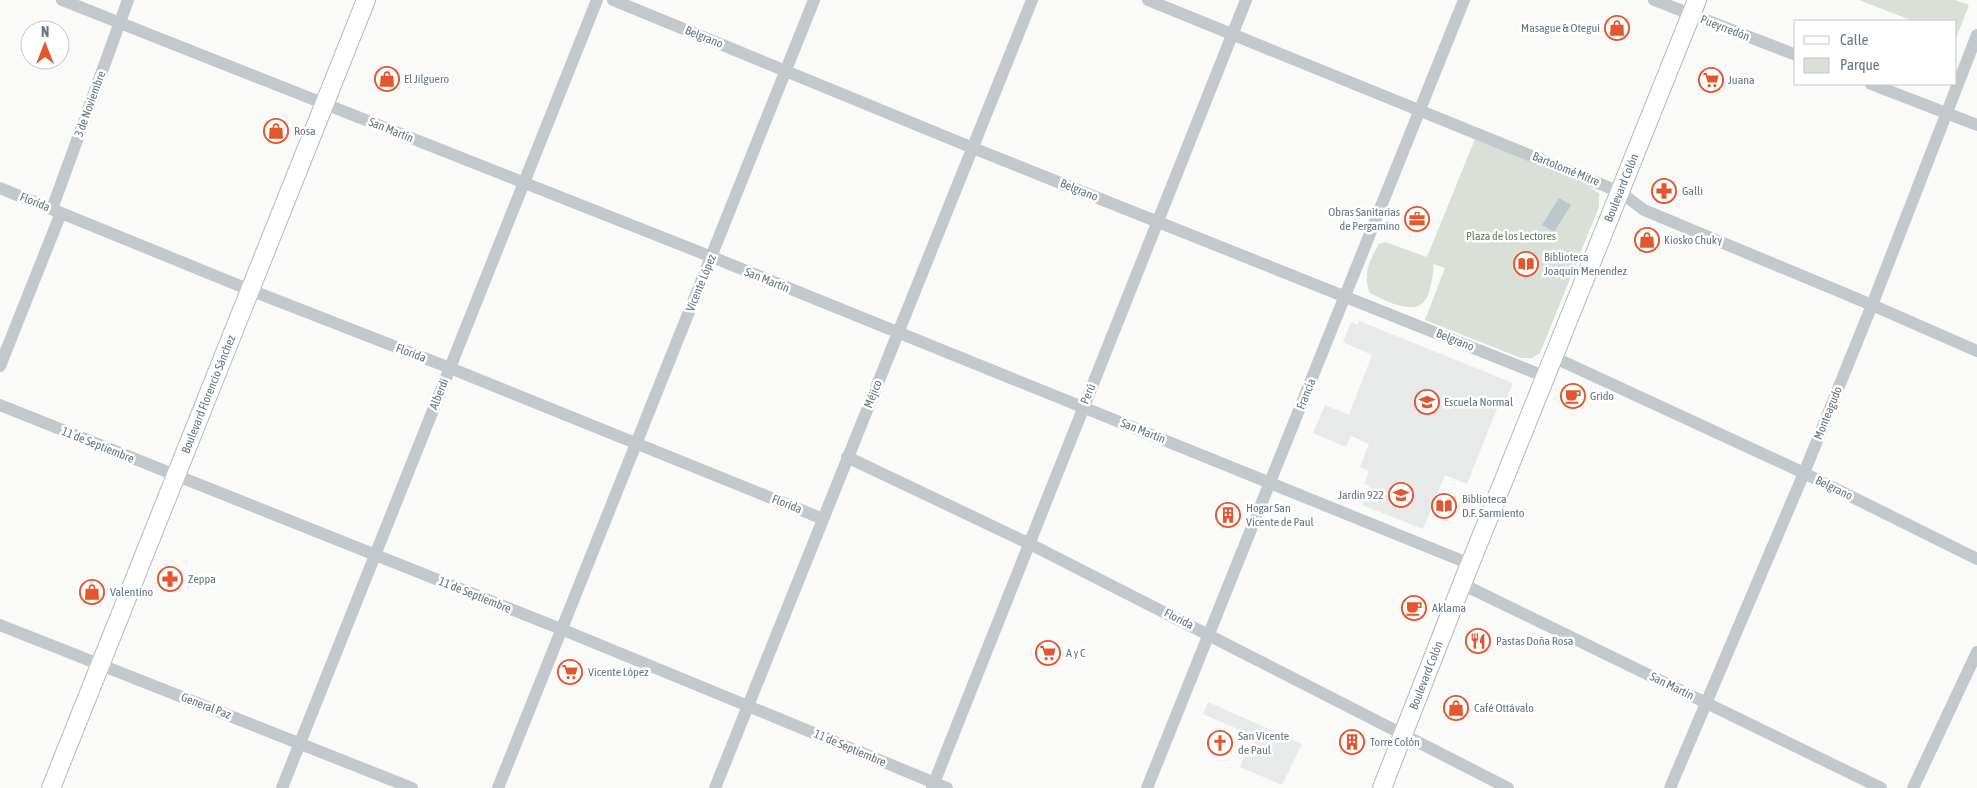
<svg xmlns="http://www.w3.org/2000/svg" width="1977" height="788" font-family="'Asap Condensed',sans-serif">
  <rect width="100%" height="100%" fill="#fafaf8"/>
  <path fill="#e8e9e9" d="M1359,321L1513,383L1505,403L1500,401L1467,484L1445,475L1423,529L1362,505L1370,486L1364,484L1369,471L1360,467L1369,444L1351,436L1346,447L1313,433L1325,405L1349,415L1372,355L1343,342L1351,322L1358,325Z
    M1208,702L1302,744L1282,785L1240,767L1253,736L1203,714Z"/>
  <path fill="#dadfd7" d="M1859,0H1955L1969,5L1956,38V21H1913Z
    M1475,139L1589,186L1599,194V207L1540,353L1532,358H1521L1425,320L1445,268L1433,264C1434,272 1432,280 1430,287C1425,322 1390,303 1370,293C1362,276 1370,259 1379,244L1385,242L1427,257Z"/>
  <path fill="#bbc7cb" d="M1559,198L1571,205L1554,232L1542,225Z"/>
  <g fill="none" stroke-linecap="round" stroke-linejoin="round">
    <defs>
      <g id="secondary">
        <path id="s1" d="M51,788L366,0"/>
        <path id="s2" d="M1382,788L1462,584L1697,0"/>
      </g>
    </defs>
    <use href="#secondary" stroke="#b3babf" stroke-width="20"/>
    <path stroke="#c3c8cc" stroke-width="12" d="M62,0L712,257L1470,564
      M613,0L973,148L1546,377
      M1148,0L1620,192L1644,210L1872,305L1977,351
      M1654,0L1796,55
      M1871,84L1977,125
      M0,188L250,290L450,368L823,519
      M52,209L128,0
      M1553,357L1804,473L1977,559
      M0,366L61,213
      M0,405L561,629L947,788
      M847,457L1030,544L1508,788
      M1462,584L1881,788
      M0,625L412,788
      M282,788L597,0
      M498,788L814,0
      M715,788L1032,0
      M932,788L1246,0
      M1147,788L1464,0
      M1670,788L1804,473L1872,305L1977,35
      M1913,788L1977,652"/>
    <use href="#secondary" stroke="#fff" stroke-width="18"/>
  </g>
  <defs>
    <symbol id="shop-ring" viewBox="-11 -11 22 22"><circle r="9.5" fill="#fff" stroke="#e4572e" stroke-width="1.5"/><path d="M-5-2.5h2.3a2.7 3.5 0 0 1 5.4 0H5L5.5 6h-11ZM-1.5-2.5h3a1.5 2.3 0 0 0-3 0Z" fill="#e4572e"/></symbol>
    <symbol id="supermarket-ring" viewBox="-11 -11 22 22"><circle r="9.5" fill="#fff" stroke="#e4572e" stroke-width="1.5"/><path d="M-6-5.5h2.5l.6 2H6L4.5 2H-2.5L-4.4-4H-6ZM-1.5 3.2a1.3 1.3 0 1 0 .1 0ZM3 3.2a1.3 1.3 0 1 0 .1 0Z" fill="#e4572e"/></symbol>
    <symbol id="pharmacy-ring" viewBox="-11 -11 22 22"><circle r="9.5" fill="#fff" stroke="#e4572e" stroke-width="1.5"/><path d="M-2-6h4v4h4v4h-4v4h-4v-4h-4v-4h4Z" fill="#e4572e"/></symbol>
    <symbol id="office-ring" viewBox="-11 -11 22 22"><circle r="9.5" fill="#fff" stroke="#e4572e" stroke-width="1.5"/><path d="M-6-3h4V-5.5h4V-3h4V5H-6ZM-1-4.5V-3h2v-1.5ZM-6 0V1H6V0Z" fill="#e4572e"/></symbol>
    <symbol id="library-ring" viewBox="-11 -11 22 22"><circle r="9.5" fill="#fff" stroke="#e4572e" stroke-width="1.5"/><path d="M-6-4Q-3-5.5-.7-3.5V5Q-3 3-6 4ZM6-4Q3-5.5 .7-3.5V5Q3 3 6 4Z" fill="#e4572e"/></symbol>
    <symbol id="cafe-ring" viewBox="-11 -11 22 22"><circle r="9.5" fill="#fff" stroke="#e4572e" stroke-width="1.5"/><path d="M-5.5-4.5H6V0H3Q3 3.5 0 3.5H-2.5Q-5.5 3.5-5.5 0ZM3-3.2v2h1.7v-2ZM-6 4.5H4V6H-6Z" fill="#e4572e"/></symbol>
    <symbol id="school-ring" viewBox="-11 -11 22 22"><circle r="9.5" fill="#fff" stroke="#e4572e" stroke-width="1.5"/><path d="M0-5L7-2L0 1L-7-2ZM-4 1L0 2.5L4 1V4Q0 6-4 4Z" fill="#e4572e"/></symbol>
    <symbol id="building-ring" viewBox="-11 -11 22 22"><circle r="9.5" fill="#fff" stroke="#e4572e" stroke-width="1.5"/><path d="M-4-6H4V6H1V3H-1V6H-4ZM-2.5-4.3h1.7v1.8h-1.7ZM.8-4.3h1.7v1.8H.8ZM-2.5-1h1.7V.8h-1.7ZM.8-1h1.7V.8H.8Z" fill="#e4572e"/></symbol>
    <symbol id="restaurant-ring" viewBox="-11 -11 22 22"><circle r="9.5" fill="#fff" stroke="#e4572e" stroke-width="1.5"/><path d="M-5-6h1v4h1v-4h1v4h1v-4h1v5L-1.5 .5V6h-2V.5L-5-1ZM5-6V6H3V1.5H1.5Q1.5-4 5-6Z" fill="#e4572e"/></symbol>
    <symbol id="church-ring" viewBox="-11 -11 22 22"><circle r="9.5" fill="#fff" stroke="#e4572e" stroke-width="1.5"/><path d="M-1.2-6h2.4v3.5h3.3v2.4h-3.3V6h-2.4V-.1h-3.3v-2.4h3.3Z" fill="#e4572e"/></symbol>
  </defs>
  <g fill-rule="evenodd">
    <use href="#shop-ring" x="1603" y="14" width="28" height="28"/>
    <use href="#shop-ring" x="373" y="65" width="28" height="28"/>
    <use href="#supermarket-ring" x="1697" y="66" width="28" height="28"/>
    <use href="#shop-ring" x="262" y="117" width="28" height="28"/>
    <use href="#pharmacy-ring" x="1650" y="177" width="28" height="28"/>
    <use href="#office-ring" x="1403" y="205" width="28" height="28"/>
    <use href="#shop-ring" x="1633" y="226" width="28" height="28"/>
    <use href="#library-ring" x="1512" y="250" width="28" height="28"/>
    <use href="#cafe-ring" x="1559" y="382" width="28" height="28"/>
    <use href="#school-ring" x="1413" y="388" width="28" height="28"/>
    <use href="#school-ring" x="1387" y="481" width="28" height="28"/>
    <use href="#library-ring" x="1430" y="492" width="28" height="28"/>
    <use href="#building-ring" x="1214" y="501" width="28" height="28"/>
    <use href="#pharmacy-ring" x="156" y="565" width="28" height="28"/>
    <use href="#shop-ring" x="78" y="578" width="28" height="28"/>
    <use href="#cafe-ring" x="1400" y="594" width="28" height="28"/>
    <use href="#restaurant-ring" x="1464" y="627" width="28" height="28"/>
    <use href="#supermarket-ring" x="1034" y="639" width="28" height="28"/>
    <use href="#supermarket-ring" x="556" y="658" width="28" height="28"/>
    <use href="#shop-ring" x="1442" y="694" width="28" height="28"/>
    <use href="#building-ring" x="1338" y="728" width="28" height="28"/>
    <use href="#church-ring" x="1206" y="729" width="28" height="28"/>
  </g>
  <g text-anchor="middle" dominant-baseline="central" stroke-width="5" stroke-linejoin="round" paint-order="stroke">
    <g font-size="12" fill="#657683" stroke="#fff" text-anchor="start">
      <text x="1600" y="28" text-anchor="end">Masague &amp; Otegui</text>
      <text x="404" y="79">El Jilguero</text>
      <text x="1728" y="80">Juana</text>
      <text x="294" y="131">Rosa</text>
      <text x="1682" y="191">Galli</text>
      <text x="1400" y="212" text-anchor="end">Obras Sanitarias<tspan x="1400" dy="14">de Pergamino</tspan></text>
      <text x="1664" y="240">Kiosko Chuky</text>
      <text x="1544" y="257">Biblioteca<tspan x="1544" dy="14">Joaquín Menendez</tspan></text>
      <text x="1590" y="396">Grido</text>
      <text x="1444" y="402">Escuela Normal</text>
      <text x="1384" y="495" text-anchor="end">Jardín 922</text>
      <text x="1462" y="499">Biblioteca<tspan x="1462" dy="14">D.F. Sarmiento</tspan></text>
      <text x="1246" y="508">Hogar San<tspan x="1246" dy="14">Vicente de Paul</tspan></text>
      <text x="188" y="579">Zeppa</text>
      <text x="110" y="592">Valentino</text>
      <text x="1432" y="608">Aklama</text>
      <text x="1496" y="641">Pastas Doña Rosa</text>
      <text x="1066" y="653">A y C</text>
      <text x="588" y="672">Vicente López</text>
      <text x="1474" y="708">Café Ottávalo</text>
      <text x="1238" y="736">San Vicente<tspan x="1238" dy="14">de Paul</tspan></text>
      <text x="1370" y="742">Torre Colón</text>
    </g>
    <g font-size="12" fill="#657683" stroke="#fff">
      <text transform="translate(1725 28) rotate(21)">Pueyrredón</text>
      <text transform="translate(704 37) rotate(22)">Belgrano</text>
      <text transform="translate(90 104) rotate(-70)">3 de Noviembre</text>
      <text transform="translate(391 130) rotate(22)">San Martín</text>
      <text transform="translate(1566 169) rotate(22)">Bartolomé Mitre</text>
      <text stroke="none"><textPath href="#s2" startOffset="646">Boulevard Colón</textPath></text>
      <text transform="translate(1079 190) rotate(22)">Belgrano</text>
      <text transform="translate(35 202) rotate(22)">Florida</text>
      <text transform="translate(767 280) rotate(22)">San Martín</text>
      <text transform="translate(701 283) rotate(-68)">Vicente López</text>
      <text transform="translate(1455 340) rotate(22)">Belgrano</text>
      <text transform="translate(411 353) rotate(21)">Florida</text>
      <text stroke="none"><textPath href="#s1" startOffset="424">Boulevard Florencio Sánchez</textPath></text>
      <text transform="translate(439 394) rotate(-68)">Alberdi</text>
      <text transform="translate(873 394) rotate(-68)">Méjico</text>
      <text transform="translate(1088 394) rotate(-68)">Perú</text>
      <text transform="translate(1306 394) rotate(-68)">Francia</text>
      <text transform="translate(1828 413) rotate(-68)">Monteagudo</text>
      <text transform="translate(1143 431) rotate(22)">San Martín</text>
      <text transform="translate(98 445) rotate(22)">11 de Septiembre</text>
      <text transform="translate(1834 488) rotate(26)">Belgrano</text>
      <text transform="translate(787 504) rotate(22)">Florida</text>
      <text transform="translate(475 595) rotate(22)">11 de Septiembre</text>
      <text transform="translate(1179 619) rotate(27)">Florida</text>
      <text stroke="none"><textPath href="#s2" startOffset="121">Boulevard Colón</textPath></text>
      <text transform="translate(1672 686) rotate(26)">San Martín</text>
      <text transform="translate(206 706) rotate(21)">General Paz</text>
      <text transform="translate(850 748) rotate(23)">11 de Septiembre</text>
    </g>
    <g font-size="12" fill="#687a64" stroke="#fff">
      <text x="1511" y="236">Plaza de los Lectores</text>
    </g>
  </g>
  <rect x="1794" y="20" width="162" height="65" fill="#ffffff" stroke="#c1c8cd"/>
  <rect x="1804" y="36" width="25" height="8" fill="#ffffff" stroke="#c1c8cd"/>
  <text x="1840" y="45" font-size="15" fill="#657683">Calle</text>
  <rect x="1804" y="58" width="25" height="15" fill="#dadfd7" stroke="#c1c8cd"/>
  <text x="1840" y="70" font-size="15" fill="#657683">Parque</text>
  <g transform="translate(45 45)"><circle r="24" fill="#ffffff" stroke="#c1c8cd"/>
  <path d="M0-4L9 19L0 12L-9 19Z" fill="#e4572e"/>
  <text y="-8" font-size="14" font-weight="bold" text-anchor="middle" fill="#657683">N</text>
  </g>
</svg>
